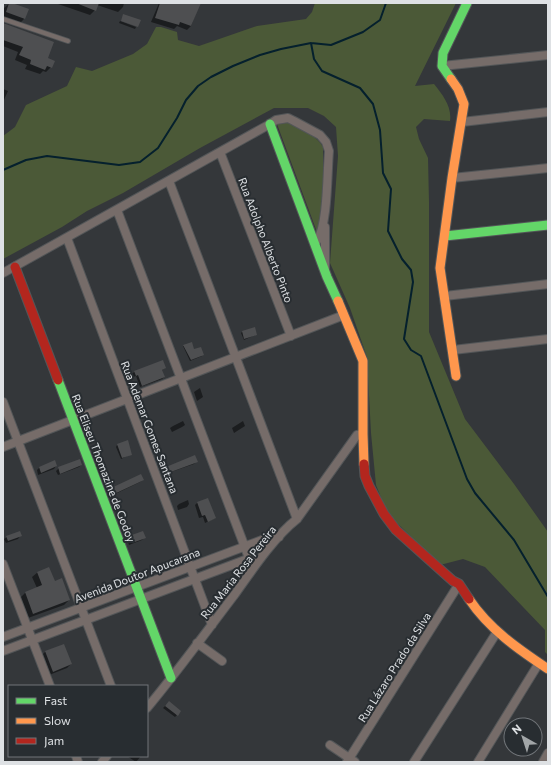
<svg xmlns="http://www.w3.org/2000/svg" width="551" height="765" font-family="Commissioner,sans-serif">
  <rect width="100%" height="100%" fill="#34373a"/>
  <path fill="#4b5937" d="M315,3H456L415,86L434,84C443,95 452,107 450,121L424,119L416,127L419,139L428,158L429,202V332L465,419L514,484L548,532V655L545,652V630L485,567L463,559L440,565L396,522L384,505L376,485L371,433L367,357L350,308L330,263L338,156L336,127L324,116L308,108H274L200,148L123,193L87,211L62,227L3,259V136L15,127L26,105L67,86L76,67L92,71L133,54L147,44L156,27H161L177,32L178,40L199,46L257,26L306,19L312,12Z
    M284,122C296,122 318,137 323,147V230L317,232L277,124Z"/>
  <path fill="#0007" d="M10,3L28,10L24,19L19,24L3,18L4,8Z
    M59,3H124L123,7L118,12L97,5L95,10L90,15L58,4Z
    M159,3H200L191,26L187,30L177,26L174,29L151,22Z
    M120,21L136,27L135,29L119,23Z
    M3,24L47,59L51,67L46,72L43,71L40,74L25,69L27,65L15,60L18,52L3,46Z
    M3,89L8,91L3,102Z
    M242,332L255,335L244,340L241,333Z
    M183,346H184L202,356L190,361Z
    M163,361L165,368L161,371L164,377L162,379L140,387L136,376L133,377L132,374L134,372Z
    M200,388L203,397L197,401L194,392Z
    M183,421L185,425L182,427L172,432L170,428L173,426Z
    M243,421L245,426L234,433L232,428Z
    M117,445L131,454L121,459L116,447Z
    M195,457L196,462L194,464L165,474L164,470L166,468Z
    M54,462L56,466L54,469L38,475L37,470L39,468Z
    M81,465L79,467L58,475L56,471L59,468Z
    M143,480L140,482L109,497L108,492L110,490Z
    M208,499L215,518L205,523L203,517L199,518L195,505L197,503Z
    M188,500L189,504L187,507L178,510L177,506L179,504Z
    M20,536L18,539L6,543L4,539L7,537Z
    M130,537L144,538L142,540L129,545L127,539Z
    M38,572L54,582L69,600L64,605L28,618L20,598L25,593L37,588L32,577Z
    M63,645L71,664L67,668L49,675L41,656L45,652Z
    M166,705L177,715L175,717L163,708Z
    M127,756H141L136,762Z"/>
  <g fill="none" stroke-linecap="round" stroke-linejoin="round">
    <path stroke="#05202d" stroke-width="2" d="M311,43L314,59L322,71L360,88L373,104L380,130L383,173L391,189L388,231L402,259L411,270L413,282L404,339L411,350L421,356L467,479L475,493L514,540L548,597
      M3,170L26,160L47,156L119,165L140,162L158,148L177,118L186,100L198,86L211,77L233,66L260,55L281,49L311,43L331,45L363,32L380,20L386,3"/>
  </g>
  <path fill="#4e4f51" d="M9,3H12L29,9L25,19L6,12Z
    M76,3H99L96,11Z
    M160,3H201L191,26L180,22L179,25L155,18Z
    M123,14L141,20L138,27L121,21Z
    M3,23L54,42L48,58L55,61L52,68L47,66L45,70L30,64L31,60L19,55L23,47L3,40Z
    M255,327L257,335L244,339L242,331Z
    M192,342L194,349L201,347L204,355L191,360L183,345Z
    M163,360L166,368L162,370L165,377L142,386L138,375L136,376L134,371Z
    M128,440L132,455L122,458L117,444Z
    M195,455L198,462L168,473L166,467Z
    M80,459L82,465L60,474L58,467Z
    M55,460L57,466L41,473L39,467Z
    M141,474L144,480L112,495L109,489Z
    M208,498L216,518L208,522L205,515L202,516L197,502Z
    M20,531L22,536L8,541L6,536Z
    M143,531L146,538L132,543L129,536Z
    M49,567L55,581L62,578L70,600L33,614L25,592L42,585L37,572Z
    M64,644L72,664L53,672L45,651Z
    M169,701L181,711L178,716L165,706Z"/>
  <g fill="none" stroke-linecap="round" stroke-linejoin="round">
    <defs>
      <path id="lane" d="M3,19L68,41"/>
      <path id="street" d="M442,66L548,55
        M462,122L548,112
        M220,152L291,336
        M452,178L548,168
        M169,181L297,519
        M117,210L249,558
        M67,238L212,625
        M325,268V227
        M3,273L270,124L276,120L288,118L294,121L320,135L326,142L329,151C327,173 328,224 317,241H315L313,239
        M445,296L548,284
        M453,350L548,339
        M3,402L111,686
        M3,447L344,315
        M3,564L50,686
        M3,637L270,537H279
        M197,643L222,661
        M3,651L253,557
        M147,708C178,671 206,632 235,594C252,570 275,536 297,519L357,435L363,434
        M330,745L355,762
        M76,756L78,762
        M102,762L107,756
        M347,762L459,584
        M414,762L497,632
        M478,762L539,663
        M543,762L548,753"/>
      <path id="fast" d="M451,79L442,66L443,53L467,3
        M270,124L327,277L338,301
        M445,236L548,225
        M58,380L171,678"/>
      <path id="slow" d="M451,79L458,89L464,104L452,178L440,268L456,376
        M338,301L363,361V434L364,464
        M469,599C489,629 518,649 548,669"/>
      <path id="jam" d="M15,267L58,380
        M364,464L365,476L369,486L384,514L396,530L453,581L459,584L469,599"/>
    </defs>
    <use href="#lane" stroke="#535658" stroke-width="6"/>
    <use href="#street" stroke="#535658" stroke-width="10"/>
    <use href="#fast" stroke="#535658" stroke-width="11"/>
    <use href="#slow" stroke="#535658" stroke-width="11"/>
    <use href="#jam" stroke="#535658" stroke-width="11"/>
    <use href="#lane" stroke="#766c69" stroke-width="4"/>
    <use href="#street" stroke="#766c69" stroke-width="8"/>
    <use href="#fast" stroke="#63d668" stroke-width="9"/>
    <use href="#slow" stroke="#ff974d" stroke-width="9"/>
    <use href="#jam" stroke="#b3261e" stroke-width="9"/>
  </g>
  <g text-anchor="middle" dominant-baseline="central" stroke-width="4" stroke-linejoin="round" paint-order="stroke">
    <g font-size="11" fill="#dee1e4" stroke="#282d31">
      <text transform="translate(266 240) rotate(69)">Rua Adolpho Alberto Pinto</text>
      <text transform="translate(150 427) rotate(69)">Rua Ademar Gomes Santana</text>
      <text transform="translate(104 468) rotate(69)">Rua Eliseu Thomazine de Godoy</text>
      <text transform="translate(238 572) rotate(-52)">Rua Maria Rosa Pereira</text>
      <text transform="translate(137 575) rotate(-21)">Avenida Doutor Apucarana</text>
      <text transform="translate(394 667) rotate(-58)">Rua Lázaro Prado da Silva</text>
    </g>
  </g>
  <rect width="551" height="765" fill="none" stroke="#dee1e4" stroke-width="8"/>
  <rect x="8" y="685" width="140" height="72" fill="#282d31" stroke="#717579"/>
  <rect x="16" y="698" width="20" height="6" fill="#63d668" stroke="#717579"/>
  <text x="44" y="705" font-size="12" fill="#dee1e4">Fast</text>
  <rect x="16" y="718" width="20" height="6" fill="#ff974d" stroke="#717579"/>
  <text x="44" y="725" font-size="12" fill="#dee1e4">Slow</text>
  <rect x="16" y="738" width="20" height="6" fill="#b3261e" stroke="#717579"/>
  <text x="44" y="745" font-size="12" fill="#dee1e4">Jam</text>
  <g transform="translate(523 737) rotate(321)"><circle r="19" fill="#282d31" stroke="#717579"/>
  <path d="M0-3L7 15L0 10L-7 15Z" fill="#a2a6a8"/>
  <text y="-6" font-size="11" font-weight="bold" text-anchor="middle" fill="#dee1e4">N</text>
  </g>
</svg>
